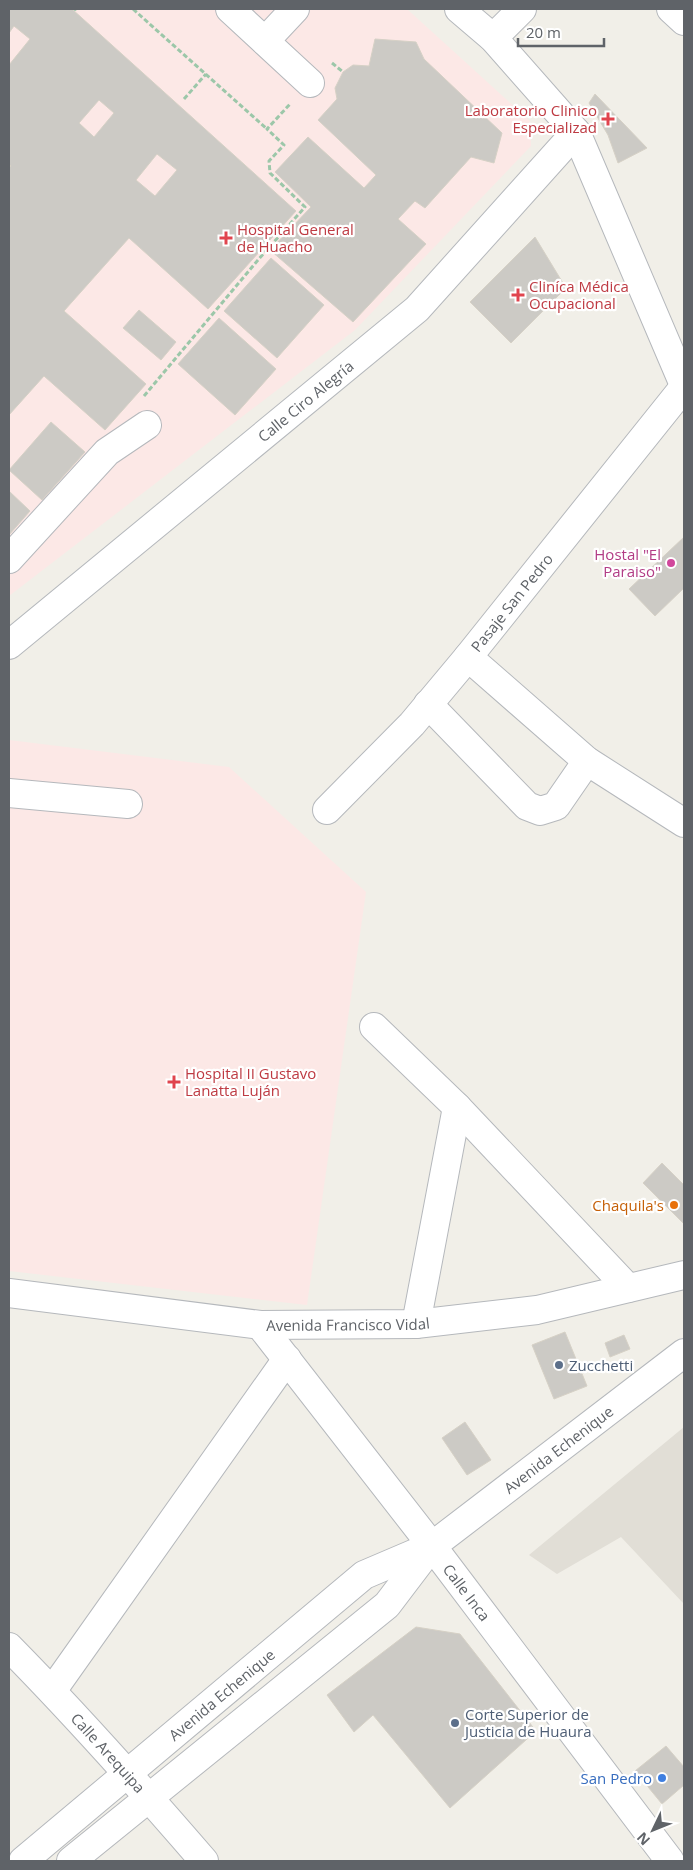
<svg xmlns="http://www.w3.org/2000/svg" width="693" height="1870" font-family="'Open Sans',sans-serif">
  <rect width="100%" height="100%" fill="#f1efe8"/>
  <path fill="#e1ded6" d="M684,1427V1604L621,1537L557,1574L529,1555Z"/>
  <path fill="#fce8e6" d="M9,9H407L530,121L531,146L355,330L9,596Z
    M9,740L229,767L366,892L307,1305L9,1271Z"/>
  <path fill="#cccac5" stroke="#d6d1c6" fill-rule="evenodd" d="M9,9H72L296,211L208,309L129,238L64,311L146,384L105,430L44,376L9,415V168L11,166L9,164V65L30,39L14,26L9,33ZM99,100L114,113L94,137L79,123ZM157,154L177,170L155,196L136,180Z
    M375,39L416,42L424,59L502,133L494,163L471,157L425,208L415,201L398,219L426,244L353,322L270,250L311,207L275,172L308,137L364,188L376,175L318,120L337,99L335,88L343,72L353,65L369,66Z
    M595,94L647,148L618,163L608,135L589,103Z
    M535,237L566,288L511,343L470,302Z
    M271,258L324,305L277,358L224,311Z
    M139,310L176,342L161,360L123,328Z
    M219,318L276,369L235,415L178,364Z
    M51,422L85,452L42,500L9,470Z
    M9,491L30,511L9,535Z
    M684,537V588L655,616L629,589Z
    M662,1163L684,1185V1224L643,1183Z
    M565,1332L587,1386L554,1399L532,1345Z
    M624,1335L630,1349L610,1357L605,1343Z
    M465,1422L491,1460L467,1475L442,1438Z
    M416,1627L460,1634L536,1731L450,1808L373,1715L354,1732L327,1695Z
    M666,1746L684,1767V1785L662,1804L635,1771Z"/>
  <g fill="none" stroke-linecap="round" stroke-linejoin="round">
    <defs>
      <g id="minor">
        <path d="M230,9L310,83"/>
        <path d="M459,9L493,38L576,132L684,385"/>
        <path d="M671,9L684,21"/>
        <path d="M493,38L522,9"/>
        <path d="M265,41L295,9"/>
        <path d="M9,559L107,452L147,425"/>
        <path id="s1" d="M9,645L417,309L576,132"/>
        <path d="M468,657L587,761L684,823"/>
        <path d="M428,704L527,806L540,811L556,806L587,761"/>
        <path d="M9,793L128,804"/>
        <path id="s2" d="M327,810L412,724L468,657L684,387"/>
        <path d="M374,1027L457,1107L628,1288"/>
        <path id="s3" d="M9,1293L260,1325L416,1324L537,1310L684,1275"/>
        <path d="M416,1324L457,1107"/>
        <path id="s4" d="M260,1325L432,1546L670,1861"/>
        <path id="s5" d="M9,1647C77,1716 141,1788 204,1861"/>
        <path d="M52,1691L287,1359"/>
        <path id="s6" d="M23,1861L364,1575L432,1546L684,1353"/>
        <path d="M71,1861L387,1605L431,1547"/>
      </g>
    </defs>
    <use href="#minor" stroke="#b5b8bc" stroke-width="30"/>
    <path stroke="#9cc7a9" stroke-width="3" stroke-dasharray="5 2.5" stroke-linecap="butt" d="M133,9L267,129
      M74,10L76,9
      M332,63L343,72
      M184,99L206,74
      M144,396L258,260L305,207L270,173L269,161L284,145L267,129L290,104"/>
    <use href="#minor" stroke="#fff" stroke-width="28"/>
  </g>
  <g fill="#e0444e" stroke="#fff" stroke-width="2">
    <path d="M605.5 111.5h5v5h5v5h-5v5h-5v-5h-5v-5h5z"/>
    <path d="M223.5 230.5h5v5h5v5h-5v5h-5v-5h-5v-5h5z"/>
    <path d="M515.5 287.5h5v5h5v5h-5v5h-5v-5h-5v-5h5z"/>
    <path d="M171.5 1074.5h5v5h5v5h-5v5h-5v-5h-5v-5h5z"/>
  </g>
  <circle fill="#d1479c" stroke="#fff" stroke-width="2" cx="671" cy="563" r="5"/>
  <circle fill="#e8710a" stroke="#fff" stroke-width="2" cx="674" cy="1205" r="5"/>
  <g fill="#5c6f8a" stroke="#fff" stroke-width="2">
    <circle cx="559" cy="1365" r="5"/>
    <circle cx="455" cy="1723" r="5"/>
  </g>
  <circle fill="#3f7fe0" stroke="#fff" stroke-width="2" cx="662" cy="1778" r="5"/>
  <g text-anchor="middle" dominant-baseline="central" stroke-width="4.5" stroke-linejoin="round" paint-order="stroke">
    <g font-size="15" fill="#be3a42" stroke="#fff" text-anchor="start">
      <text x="597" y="110" text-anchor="end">Laboratorio Clinico<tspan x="597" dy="17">Especializad</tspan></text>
      <text x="237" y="229">Hospital General<tspan x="237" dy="17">de Huacho</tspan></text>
      <text x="529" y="286">Cliníca Médica<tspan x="529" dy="17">Ocupacional</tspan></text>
      <text x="185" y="1073">Hospital II Gustavo<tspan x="185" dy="17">Lanatta Luján</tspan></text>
    </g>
    <g font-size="15" fill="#5f6368" stroke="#fff">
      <text stroke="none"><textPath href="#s1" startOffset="384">Calle Ciro Alegría</textPath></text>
      <text stroke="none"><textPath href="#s2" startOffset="278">Pasaje San Pedro</textPath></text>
      <text stroke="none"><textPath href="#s3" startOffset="341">Avenida Francisco Vidal</textPath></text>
      <text stroke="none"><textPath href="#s6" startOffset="678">Avenida Echenique</textPath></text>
      <text stroke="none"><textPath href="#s4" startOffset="338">Calle Inca</textPath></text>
      <text stroke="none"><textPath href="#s6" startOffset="259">Avenida Echenique</textPath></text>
      <text stroke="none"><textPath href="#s5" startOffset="145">Calle Arequipa</textPath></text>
    </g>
    <g font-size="15" fill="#b23c85" stroke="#fff" text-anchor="end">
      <text x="661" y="554">Hostal "El<tspan x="661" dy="17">Paraiso"</tspan></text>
    </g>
    <g font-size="15" fill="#c56008" stroke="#fff" text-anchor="end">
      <text x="664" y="1205">Chaquila's</text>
    </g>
    <g font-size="15" fill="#4e5e75" stroke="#fff" text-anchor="start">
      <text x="569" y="1365">Zucchetti</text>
      <text x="465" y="1714">Corte Superior de<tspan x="465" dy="17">Justicia de Huaura</tspan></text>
    </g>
    <g font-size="15" fill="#366cbe" stroke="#fff" text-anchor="end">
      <text x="652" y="1778">San Pedro</text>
    </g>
  </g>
  <rect width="693" height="1870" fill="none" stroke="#5f6368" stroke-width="20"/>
  <g transform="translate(653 1830) rotate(227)" stroke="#ffffff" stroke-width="4" paint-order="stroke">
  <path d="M0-4L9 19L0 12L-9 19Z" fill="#5f6368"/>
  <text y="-8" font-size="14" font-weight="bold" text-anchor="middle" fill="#5f6368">N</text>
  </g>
  <path d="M518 38v8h86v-8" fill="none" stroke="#5f6368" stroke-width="2.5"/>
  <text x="526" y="38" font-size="15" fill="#5f6368" stroke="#ffffff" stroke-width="4" paint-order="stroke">20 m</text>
</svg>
